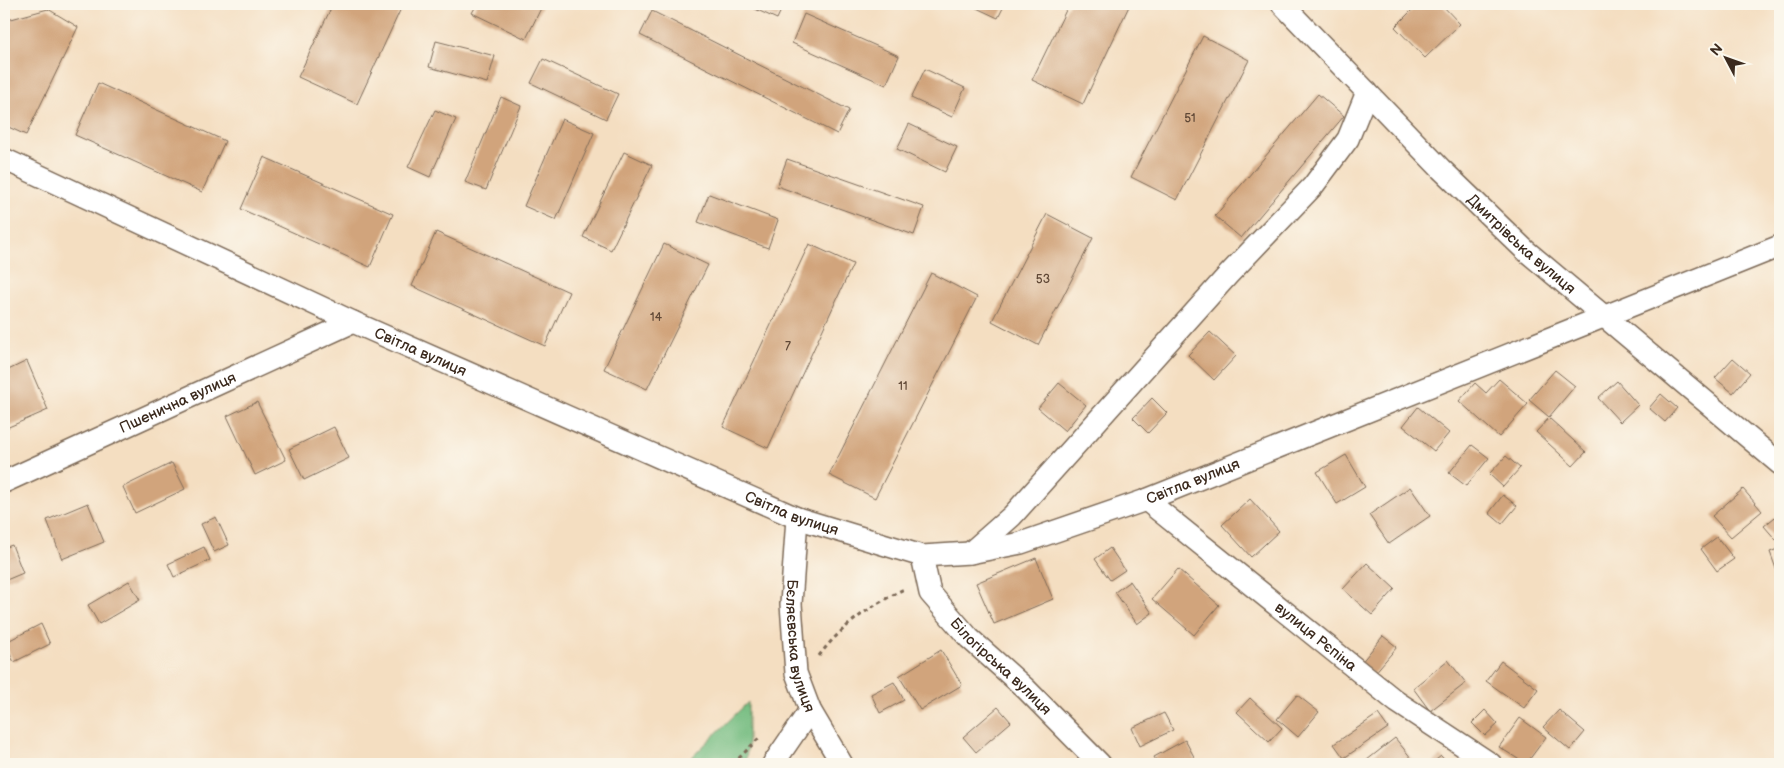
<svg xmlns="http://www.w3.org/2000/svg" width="1784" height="768" font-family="'Balsamiq Sans',sans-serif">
  <rect width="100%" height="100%" fill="#fbf7ec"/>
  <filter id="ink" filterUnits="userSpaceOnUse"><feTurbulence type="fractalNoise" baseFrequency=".02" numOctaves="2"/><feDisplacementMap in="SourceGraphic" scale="10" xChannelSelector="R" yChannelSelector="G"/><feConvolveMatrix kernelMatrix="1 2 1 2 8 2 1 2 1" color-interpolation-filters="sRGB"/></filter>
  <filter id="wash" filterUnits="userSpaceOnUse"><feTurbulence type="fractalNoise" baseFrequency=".0096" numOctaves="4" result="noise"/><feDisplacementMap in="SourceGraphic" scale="20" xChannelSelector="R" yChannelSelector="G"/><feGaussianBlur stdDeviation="1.12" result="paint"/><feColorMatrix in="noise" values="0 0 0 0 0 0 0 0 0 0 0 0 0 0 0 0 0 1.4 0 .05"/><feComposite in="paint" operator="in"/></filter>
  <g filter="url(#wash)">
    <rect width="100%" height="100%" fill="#f4dec1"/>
    <path fill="#78be83" stroke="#5a7450" d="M748,702V746L745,764H685Z"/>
    <g id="blocks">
      <path fill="#d1a47c" d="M333,4H403L357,104L298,77Z
        M477,4H543L526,39L472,13Z
        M755,4H784L777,19L753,8Z
        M968,4H1005L998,18Z
        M1069,4H1130L1083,104L1032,80Z
        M1418,4H1441L1460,24L1425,58L1395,27Z
        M48,9L78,27L26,135L4,125V21Z
        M652,11L849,110L837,134L640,35Z
        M804,14L899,56L886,85L792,43Z
        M1203,36L1249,60L1177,200L1131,177Z
        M436,41L495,56L487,83L429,67Z
        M543,59L618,94L606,119L531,83Z
        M925,69L965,88L952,117L911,98Z
        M98,83L225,141L202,192L75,135Z
        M1318,94L1344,116L1241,238L1215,216Z
        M501,97L521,106L486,190L465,182Z
        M435,110L456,119L430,177L408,167Z
        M562,119L594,133L556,220L524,206Z
        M909,124L957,147L945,172L897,149Z
        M624,152L652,165L611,250L583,237Z
        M264,157L393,214L370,267L241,209Z
        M787,159L924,207L914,235L777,186Z
        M709,194L778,220L768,248L698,222Z
        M1047,214L1093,238L1038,345L992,321Z
        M436,232L569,292L545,346L412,286Z
        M664,244L708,265L647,389L604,369Z
        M809,244L853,264L768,448L723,427Z
        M931,273L977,297L875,498L829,475Z
        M1210,332L1236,356L1214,380L1188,355Z
        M1733,358L1750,373L1733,393L1715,378Z
        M27,361L48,410L4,429V372Z
        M1555,370L1575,386L1549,417L1529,400Z
        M1499,379L1528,404L1499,437L1459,401L1475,383L1486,393Z
        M1617,381L1638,405L1620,422L1598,398Z
        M1059,383L1086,405L1065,431L1038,408Z
        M1661,394L1677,408L1665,422L1649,408Z
        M1152,398L1167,413L1148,433L1133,418Z
        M257,402L286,460L255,475L227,416Z
        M1418,407L1449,433L1434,451L1403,426Z
        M1549,418L1586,452L1573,466L1536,432Z
        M334,427L349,458L304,480L289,449Z
        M1472,445L1489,458L1466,486L1449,473Z
        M1346,455L1365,487L1337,504L1317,472Z
        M1506,456L1520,468L1503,487L1489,474Z
        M172,463L185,489L135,513L123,487Z
        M1410,487L1430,516L1389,544L1369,515Z
        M1743,489L1762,511L1731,537L1712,516Z
        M1503,495L1517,506L1502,524L1489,513Z
        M1250,499L1279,531L1251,557L1222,525Z
        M88,503L104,542L62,559L47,520Z
        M1780,513V537L1776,540L1764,526Z
        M216,517L229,545L214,552L201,524Z
        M1717,537L1734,559L1717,571L1701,549Z
        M12,545L23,573L4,581V548Z
        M204,547L210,560L174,577L168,564Z
        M1110,548L1125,570L1110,580L1095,559Z
        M1780,548V580L1770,552Z
        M1036,558L1053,599L994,624L976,583Z
        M1367,563L1395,589L1372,615L1343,589Z
        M1178,569L1219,605L1194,635L1152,599Z
        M129,581L140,600L99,624L88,605Z
        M1130,581L1152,613L1137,624L1115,592Z
        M41,624L50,644L14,662L4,643Z
        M1383,636L1397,647L1374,674L1361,663Z
        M941,650L962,685L920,710L899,676Z
        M1448,660L1466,683L1430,711L1413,688Z
        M1501,661L1538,689L1524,708L1486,681Z
        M894,682L904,700L880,713L871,694Z
        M1297,695L1319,712L1298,737L1277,719Z
        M1250,698L1282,728L1269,742L1237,712Z
        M998,707L1011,722L976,752L963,737Z
        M1485,710L1498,724L1485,736L1472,723Z
        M1559,710L1585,732L1570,750L1543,727Z
        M1164,713L1173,730L1140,746L1132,728Z
        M1378,714L1388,728L1344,758L1334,744Z
        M1520,718L1546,737L1526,764L1499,747Z
        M1395,738L1416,764H1362Z
        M1185,740L1198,764H1158L1154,757Z
        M1441,756L1448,764H1431Z"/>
    </g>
  </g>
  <g filter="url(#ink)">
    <use href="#blocks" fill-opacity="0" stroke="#7c6957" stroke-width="1"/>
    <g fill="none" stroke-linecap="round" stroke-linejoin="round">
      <defs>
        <g id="street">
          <path id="s1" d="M1282,4L1441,169L1525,250L1780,464"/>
          <path id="s2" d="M4,159L353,322L797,518L922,556L970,553L1021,543L1146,500L1780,246"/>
          <path id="s3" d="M4,482L353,322"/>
          <path id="s4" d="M1146,500L1397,702L1491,764"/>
          <path id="s5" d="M797,518L791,604L796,673L810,710L842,764"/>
          <path d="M970,553L1012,516L1228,275L1313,186L1348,139L1367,92"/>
          <path id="s6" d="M922,556L930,593L969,638L1026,689L1100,764"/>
          <path d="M773,764L810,710"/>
        </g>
      </defs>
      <use href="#street" stroke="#7c6957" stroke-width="24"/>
      <path stroke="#7c6957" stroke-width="3" stroke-dasharray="4 4" stroke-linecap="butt" d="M819,656C842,625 872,605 906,588
        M733,764L759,738"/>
      <use href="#street" stroke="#fff" stroke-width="21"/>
    </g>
  </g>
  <g text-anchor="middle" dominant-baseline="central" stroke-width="4" stroke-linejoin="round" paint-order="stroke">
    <g font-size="12" fill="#604836">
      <text x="1190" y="118">51</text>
      <text x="1043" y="279">53</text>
      <text x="656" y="317">14</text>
      <text x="788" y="346">7</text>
      <text x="903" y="386">11</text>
    </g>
    <g font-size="15" fill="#3b2a1e" stroke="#fbf7ec">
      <text stroke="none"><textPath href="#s1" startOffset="339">Дмитрівська вулиця</textPath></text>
      <text stroke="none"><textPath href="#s2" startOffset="459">Світла вулиця</textPath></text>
      <text stroke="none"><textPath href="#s3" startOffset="191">Пшенична вулиця</textPath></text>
      <text stroke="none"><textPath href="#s2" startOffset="1284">Світла вулиця</textPath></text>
      <text stroke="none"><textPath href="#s2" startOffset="864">Світла вулиця</textPath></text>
      <text stroke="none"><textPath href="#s4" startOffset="218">вулиця Рєпіна</textPath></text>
      <text stroke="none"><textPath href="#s5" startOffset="129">Бєляєвська вулиця</textPath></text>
      <text stroke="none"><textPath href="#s6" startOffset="140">Білогірська вулиця</textPath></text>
    </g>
  </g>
  <rect width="1784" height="768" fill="none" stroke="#fbf7ec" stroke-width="20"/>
  <g transform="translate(1726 58) rotate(311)" stroke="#fbf7ec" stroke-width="4" paint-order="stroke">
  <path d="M0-4L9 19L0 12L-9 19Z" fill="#3b2a1e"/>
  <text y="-8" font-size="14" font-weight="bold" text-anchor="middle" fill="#3b2a1e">N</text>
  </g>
</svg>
